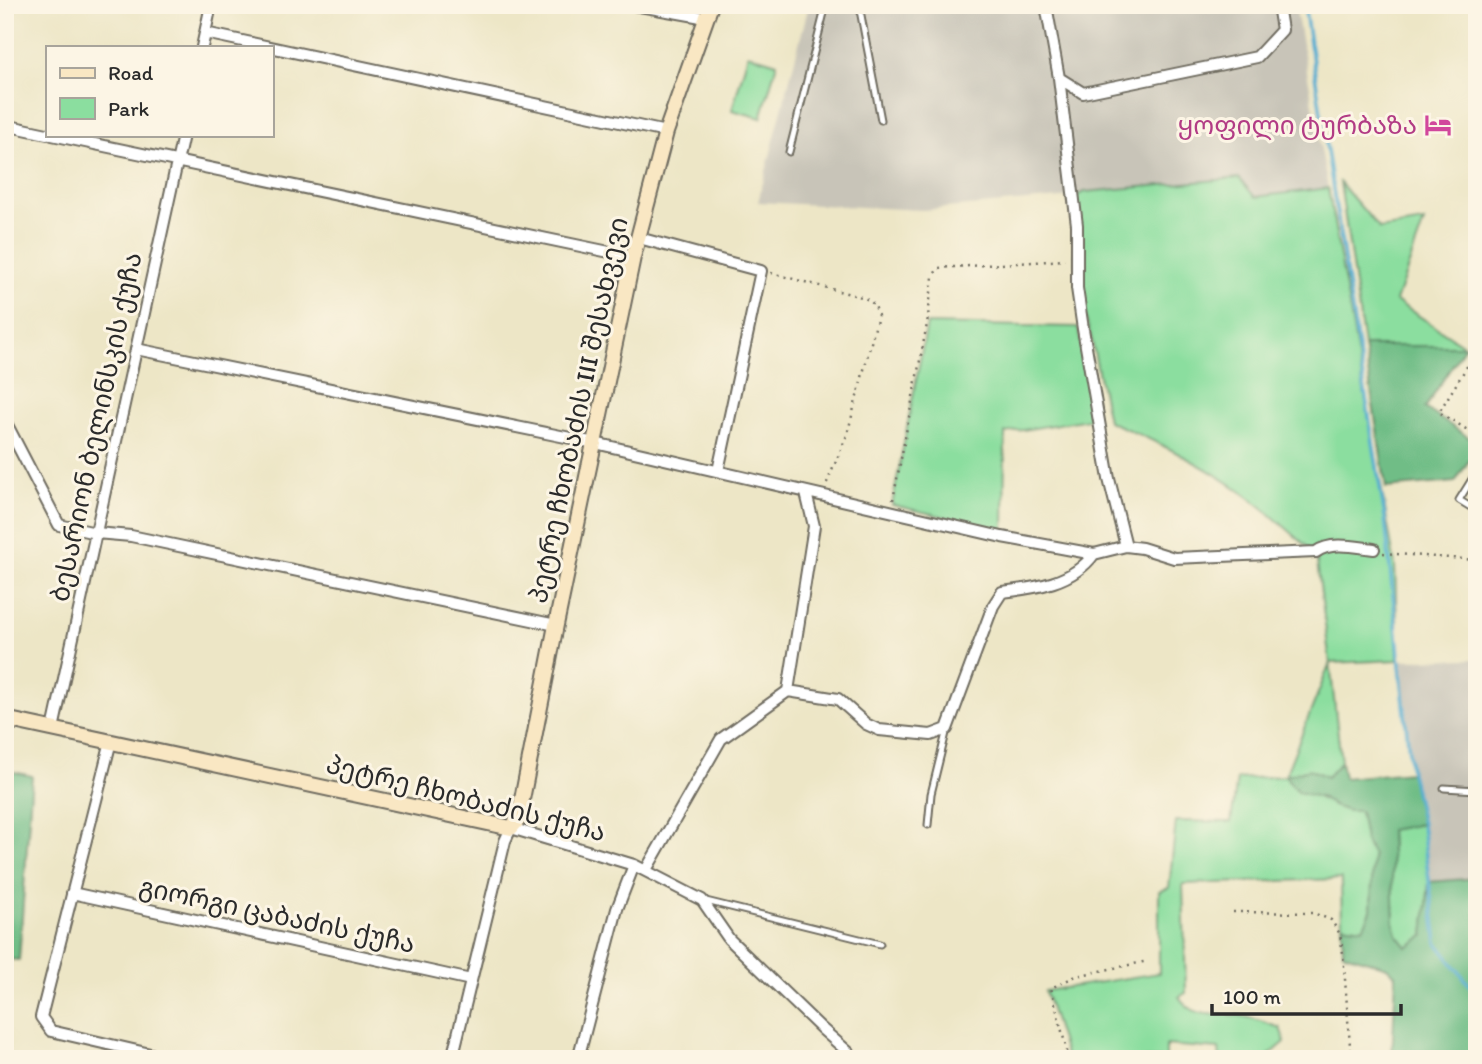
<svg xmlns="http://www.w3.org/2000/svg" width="1482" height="1064" font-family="Itim,'Noto Sans Georgian',sans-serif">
  <rect width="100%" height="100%" fill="#fcf5e5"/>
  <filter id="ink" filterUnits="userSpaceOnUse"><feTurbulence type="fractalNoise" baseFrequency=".0143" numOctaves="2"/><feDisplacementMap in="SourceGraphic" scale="14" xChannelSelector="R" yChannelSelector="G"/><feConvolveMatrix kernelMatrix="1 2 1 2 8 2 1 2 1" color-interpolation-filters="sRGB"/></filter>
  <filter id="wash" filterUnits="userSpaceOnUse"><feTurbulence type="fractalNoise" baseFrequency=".00686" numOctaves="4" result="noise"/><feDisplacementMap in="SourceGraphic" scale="28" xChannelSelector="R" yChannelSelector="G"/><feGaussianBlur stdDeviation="1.57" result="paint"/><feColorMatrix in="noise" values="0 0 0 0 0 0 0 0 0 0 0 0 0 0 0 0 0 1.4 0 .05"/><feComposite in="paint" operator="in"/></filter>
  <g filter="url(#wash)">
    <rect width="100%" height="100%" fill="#ede6c6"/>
    <path fill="#c8c4b8" d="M809,5H1295L1328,188L1254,197H1073L923,210L758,202Z
      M1477,659V878L1429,882L1422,824L1411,772L1398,660Z"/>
    <path fill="#8bde9f" stroke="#5b8465" stroke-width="2" d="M748,54L777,63L761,118L732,110Z
      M1239,178L1255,197L1328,188L1395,565L1398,660L1330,663L1341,762L1327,777L1309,769L1285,776C1311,795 1328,806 1360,811L1365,840L1373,856L1371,911L1364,928L1342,925L1341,879L1183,884L1186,993L1179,997C1196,1021 1215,1012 1241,1016C1254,1018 1267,1023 1280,1028L1285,1042L1265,1059H1220L1219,1049L1166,1045V1059H1067L1045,991L1159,973V891L1169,888L1176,821L1231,822L1237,779L1285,776L1330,663L1316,554C1295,536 1275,518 1254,501C1210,467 1159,442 1108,421L1092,341L1077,288L1073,197L1085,192Z
      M1340,183L1380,229L1424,222L1396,301L1465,346H1364Z
      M927,324L1078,327L1094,418L1005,433L1004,530L892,505Z
      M1422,824L1429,882L1424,936L1407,947L1397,935L1394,922L1390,829Z"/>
    <path fill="#70bd86" stroke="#4e7458" stroke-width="2" d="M1364,346H1465L1425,408L1477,443V448L1455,482L1386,488Z
      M1341,762L1344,778L1411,772L1422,824L1390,830L1394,922L1397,935L1407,947L1424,936L1429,882L1477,878V1059H1392L1396,976L1387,967L1343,953L1342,925L1363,928L1371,911L1373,856L1365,840L1360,811H1348L1333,806L1323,798L1298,792L1285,776L1309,769L1327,777Z
      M5,770L32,776L19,960L5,959Z"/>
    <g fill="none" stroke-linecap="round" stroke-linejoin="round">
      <path stroke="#55aed2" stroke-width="3.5" d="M1304,5L1385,518L1411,772L1422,824L1437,943L1477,995"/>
    </g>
  </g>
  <g filter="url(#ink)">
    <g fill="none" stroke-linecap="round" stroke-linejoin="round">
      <defs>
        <path id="lane" d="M859,5L881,120
          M789,152L826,5
          M1477,471L1459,500L1477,511
          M1444,788L1477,790
          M928,825L931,794L947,729
          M706,901L880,944"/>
        <path id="street" d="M634,5L707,18
          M1046,5L1059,78L1077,225V288L1083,329L1109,479L1126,546
          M205,33L666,132
          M202,47L211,5
          M1059,78L1083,93L1257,57L1282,30L1278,5
          M5,125L47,134
          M52,135L633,257
          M639,238L761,271L718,471
          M136,349L595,443L1002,537L1094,554L1126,546L1142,548L1174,558L1316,552C1331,541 1356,547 1374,549
          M5,421L59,525L96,533L131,536L556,625
          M788,691L838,699L866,724L879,730L931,735L947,729L993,606L1002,592C1036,588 1073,583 1094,554
          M53,729L183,135
          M111,741L41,1017L51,1031L172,1059
          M646,870L721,739L788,691L814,526L806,493
          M72,893L471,980
          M452,1059L505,841L511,828L634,865L702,900L729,939L822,1029L856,1059
          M578,1059L617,909L634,865"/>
        <path id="secondary" d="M5,719L511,828L518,820L556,625L633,257L666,132L711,5"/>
      </defs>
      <use href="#lane" stroke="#6f6c61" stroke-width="9"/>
      <use href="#street" stroke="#6f6c61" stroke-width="14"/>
      <use href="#secondary" stroke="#6f6c61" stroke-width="18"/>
      <path stroke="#6f6c61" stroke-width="2.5" stroke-dasharray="2 5" stroke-linecap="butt" d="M771,273L865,298L875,305L878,316L847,435L826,485
        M1477,363L1471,360L1439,412L1477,436
        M893,500L927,324L933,277L938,268L1065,260
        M1383,553L1477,560
        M1233,912L1313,913L1331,920L1340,934L1343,953L1351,1059
        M882,1059L899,1057L905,1059
        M1069,1059L1051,988L1076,976L1148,961"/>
      <use href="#lane" stroke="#fff" stroke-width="5"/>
      <use href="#street" stroke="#fff" stroke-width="10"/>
      <use href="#secondary" stroke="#f9e7c3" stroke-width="14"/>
    </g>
  </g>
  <defs>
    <symbol id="hotel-bare" viewBox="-9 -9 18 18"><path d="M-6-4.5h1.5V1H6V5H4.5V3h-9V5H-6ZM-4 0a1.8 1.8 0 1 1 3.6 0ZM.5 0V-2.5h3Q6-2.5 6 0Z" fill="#d1479c" stroke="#fcf5e5" stroke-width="2.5" paint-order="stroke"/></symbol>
  </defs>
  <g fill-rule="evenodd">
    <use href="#hotel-bare" x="1419" y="106" width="38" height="38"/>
  </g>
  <g text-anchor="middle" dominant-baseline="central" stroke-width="6" stroke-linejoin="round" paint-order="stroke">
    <g font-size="26" fill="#b23c85" stroke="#fcf5e5" text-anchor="end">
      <text x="1417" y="125">ყოფილი ტურბაზა</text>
    </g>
    <g font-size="26" fill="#2b2b2b" stroke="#fcf5e5">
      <text transform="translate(578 410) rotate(-78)">პეტრე ჩხობაძის III შესახვევი</text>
      <text transform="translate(96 427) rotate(-78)">ბესარიონ ბელინსკის ქუჩა</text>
      <text transform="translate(466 798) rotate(14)">პეტრე ჩხობაძის ქუჩა</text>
      <text transform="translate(277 915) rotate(12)">გიორგი ცაბაძის ქუჩა</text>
    </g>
  </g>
  <rect width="1482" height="1064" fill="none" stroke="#fcf5e5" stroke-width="28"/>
  <rect x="46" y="46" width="228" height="91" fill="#fcf5e5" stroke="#a8a49b" stroke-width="2"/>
  <rect x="60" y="68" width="35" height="10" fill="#f9e7c3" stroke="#a8a49b" stroke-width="2"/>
  <text x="108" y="80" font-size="21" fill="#2b2b2b">Road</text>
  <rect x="60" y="98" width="35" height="21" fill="#8bde9f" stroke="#a8a49b" stroke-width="2"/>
  <text x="108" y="116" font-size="21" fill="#2b2b2b">Park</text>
  <path d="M1212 1004v10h189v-10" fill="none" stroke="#2b2b2b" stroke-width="3.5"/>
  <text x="1223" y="1004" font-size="21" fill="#2b2b2b" stroke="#fcf5e5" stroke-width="5" paint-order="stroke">100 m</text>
</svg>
